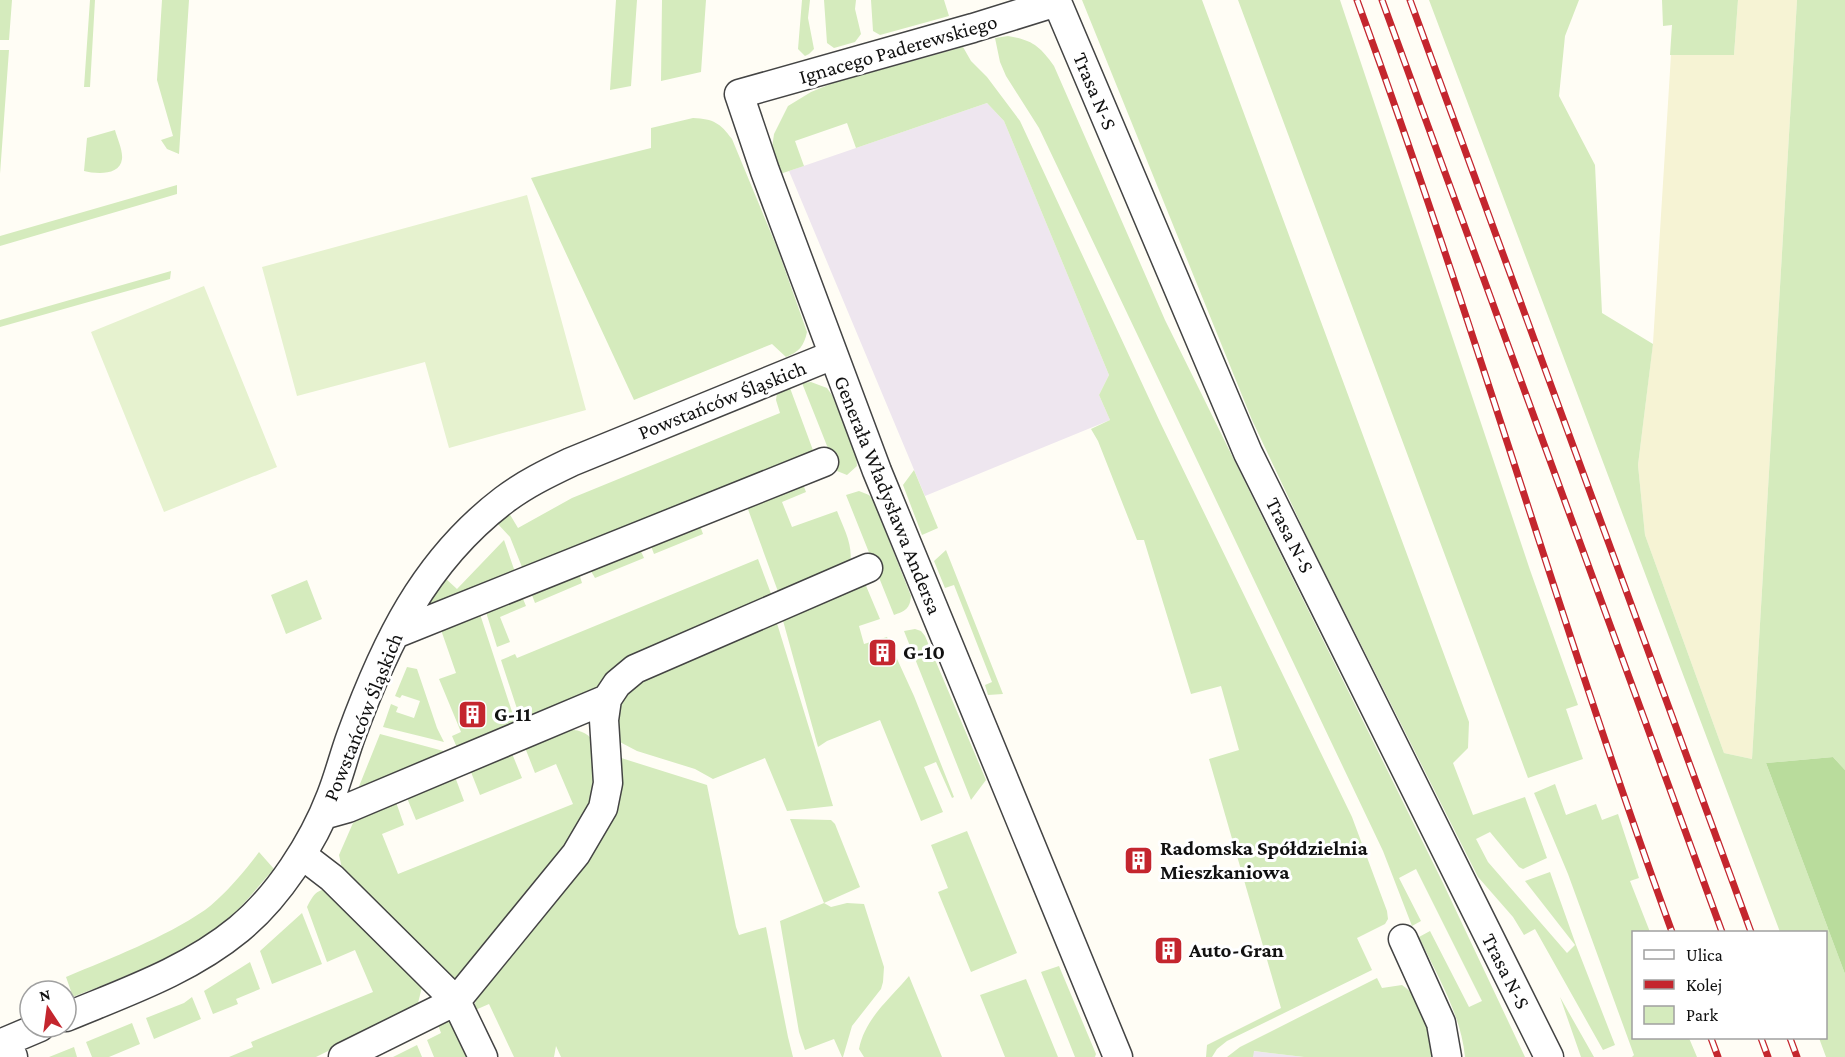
<svg xmlns="http://www.w3.org/2000/svg" width="1845" height="1057" font-family="'Crimson Pro',serif">
  <rect width="100%" height="100%" fill="#fffdf5"/>
  <path fill="#eee6ef" d="M987,103L1004,121L1109,375L1099,395L1110,420L925,496L789,171Z
    M1253,1051L1304,1057H1253Z"/>
  <path fill="#f6f3d4" d="M1738,0H1797L1752,759L1724,753L1645,535L1638,465L1653,343L1671,55H1734Z"/>
  <path fill="#d5ebbd" d="M0,0H12L9,40H0Z
    M90,0H95L90,87H84Z
    M162,0H189L179,154L167,149L161,140L173,136L157,80Z
    M616,0H637L631,86L610,90Z
    M662,0H706L701,72L661,81Z
    M802,0H810L808,18L814,49L809,54L805,56L798,49Z
    M824,0H856L855,9L861,34L855,42L834,48L827,43Z
    M871,0H944L949,16L880,35L873,31Z
    M1082,0H1202L1469,722L1468,748L1453,763L1473,815L1525,797L1547,858L1523,869L1519,867L1490,832L1476,839L1488,862L1567,953L1575,945L1525,881L1550,872L1576,945L1615,1045L1603,1050L1535,929L1524,935L1513,917L1478,877L1310,543L1252,420Z
    M1238,0H1340L1530,570L1578,705L1566,709L1583,759L1528,778Z
    M1429,0H1579L1565,36L1559,96L1595,165L1602,313L1653,344L1638,465L1645,535L1724,753L1752,759L1797,0H1845V770L1833,757L1766,763L1845,974V1057H1826L1819,1038H1826V932H1780Z
    M1662,0H1738L1734,55H1670L1672,25L1663,26Z
    M1008,36C1032,40 1040,46 1054,66L1165,320L1443,883L1525,1057H1465C1461,1014 1437,976 1419,937L1430,931L1469,1007L1482,1001L1416,869L1399,878L1421,921L1412,926L1383,851L1039,128L1006,76L1000,62L995,38Z
    M963,47L971,61L987,77L1020,121L1160,422L1352,817L1387,911L1388,919L1385,924L1357,938L1372,970L1227,1041L1217,1049L1212,1057H1206L1207,1045L1281,1008L1209,759L1239,750L1221,686L1191,694L1144,540H1137L1098,441L1091,429L1110,420L1099,395L1109,375L1004,121L987,103L856,148L847,123L795,141L804,166L780,174L772,148L774,134L788,106L811,92L833,83Z
    M0,50H9L0,174Z
    M693,118C714,119 720,123 732,139L778,250L807,332C804,346 799,352 786,357L772,344L634,400L531,178L651,148V128Z
    M115,130C117,138 123,150 122,159C120,176 96,174 84,171L87,138Z
    M177,185V194L0,246V236Z
    M171,271L170,279L0,327V320Z
    M811,382L827,388L832,395L856,453L857,466L847,475L837,471L802,383Z
    M790,388L814,453L524,572L510,537L497,523L509,513L518,528L572,498L780,413L776,400L777,393Z
    M914,470L938,528L922,535L903,485Z
    M801,479L806,492L782,502L792,527L837,511C844,529 855,548 849,567L780,597L745,501Z
    M859,491L869,495L873,500L911,596C910,609 905,611 894,615L846,495Z
    M698,520L703,534L654,554L649,541Z
    M504,540L516,575L421,615L445,578L457,589Z
    M638,545L644,558L595,578L588,566Z
    M946,550L1003,694L988,695L985,685L992,682L954,585L945,588L934,561Z
    M758,559L773,599L596,688L521,721L501,660L515,654L517,658Z
    M578,570L582,583L535,603L530,590Z
    M307,580L322,619L286,634L271,595Z
    M864,581L880,619L859,626L864,644L887,637L914,696L954,797L952,798L936,762L924,767L943,812L921,821L880,720L827,741L818,747L782,617Z
    M521,594L526,606L500,617L510,642L497,647L485,609Z
    M479,611L516,724L458,750L452,736L461,732L439,679L456,673L440,627Z
    M776,620L833,806L787,811L765,758L713,779L695,769L637,751L618,741V700L631,684Z
    M915,629L921,631L925,636L986,780L971,800L904,631Z
    M407,667L417,669L437,728L444,742L383,727L391,704L398,707L396,712L414,718L420,701L402,695L400,698L395,696Z
    M566,730C579,729 589,733 596,745L594,809L459,980L444,981L343,873L339,855L353,823L369,810L396,802L404,825L382,834L398,874L573,804L556,764L535,773L524,745Z
    M380,734L451,753L356,794Z
    M511,751L522,778L480,795L469,767Z
    M618,757L707,785L736,927L739,935L766,927L788,1037L793,1057H561L556,1046L554,1057H514L489,1004L473,1011L476,1000L582,863Z
    M454,774L464,801L416,820L405,793Z
    M1555,784L1566,815L1596,804L1602,820L1618,814L1639,878L1630,881L1650,932H1634V1038H1689L1697,1057H1632L1634,1055L1568,874L1534,793Z
    M790,819L831,820L835,824L860,887L824,903L831,907L847,903L864,904L884,967L883,982L881,989L852,1026L843,1057H842L834,1039L805,1050L799,1032L780,921L824,903Z
    M967,831L1017,953L971,972L938,892L948,888L931,845Z
    M259,852L274,869C258,886 244,906 226,920C181,956 126,976 73,997L66,977C113,957 162,939 205,910C222,898 246,870 259,852Z
    M328,889L422,987L417,1007L316,1057H229L253,1047L251,1042L373,992L355,950L327,962L307,907C313,896 315,890 328,889Z
    M302,913L322,964L272,984L260,951Z
    M250,962L260,989L236,999L238,1004L213,1014L204,991Z
    M1059,966L1096,1054L1095,1057H1075L1041,972Z
    M909,976L942,1057H864L859,1049C865,1018 890,999 909,976Z
    M1377,978L1382,988L1402,985C1426,1001 1428,1030 1434,1057H1304L1254,1051L1253,1057H1227L1240,1047Z
    M1026,979L1058,1057H1005L980,995Z
    M192,997L201,1019L154,1039L146,1018L184,1003Z
    M1560,997L1594,1057H1581Z
    M445,1019L461,1029L469,1057H434L427,1040L441,1033L437,1022Z
    M132,1023L140,1044L109,1057H92L86,1042Z
    M417,1045L422,1057H393Z
    M74,1047L77,1057H49Z"/>
  <path fill="#b9dc9c" d="M1833,757L1845,770V974L1766,763Z"/>
  <path fill="#e6f2cf" d="M527,195L586,410L449,448L425,362L297,396L262,267Z
    M204,286L277,467L164,512L91,332Z"/>
  <g fill="none" stroke-linecap="round" stroke-linejoin="round">
    <defs>
      <path id="minor" d="M395,634L824,462
        M323,815L348,808L607,699
        M302,855L332,878L456,1001L483,1057
        M1403,939L1441,1023L1447,1057
        M66,1017C126,992 188,971 239,929C278,897 313,843 331,796C339,776 344,755 351,736C385,643 424,561 504,500C525,484 548,473 571,462L833,355
        M13,1057L7,1041L40,1027
        M343,1057L456,1001L576,854L603,808L608,783L604,720L607,699L617,684L635,669L868,568
        M1118,1057L877,471L765,171L739,94L973,28L1057,2L1248,453L1549,1057"/>
    </defs>
    <use href="#minor" stroke="#444" stroke-width="31"/>
    <use href="#minor" stroke="#fff" stroke-width="28"/>
    <defs>
      <path id="rail" d="M1357,0C1470,308 1560,624 1672,932
        M1382,0L1722,932
        M1410,0L1751,932
        M1711,1038L1718,1057
        M1761,1038L1768,1057
        M1790,1038L1797,1057"/>
    </defs>
    <use href="#rail" stroke="#c4262e" stroke-width="7"/>
    <use href="#rail" stroke="#fff" stroke-width="4.5" stroke-dasharray="14" stroke-linecap="butt"/>
  </g>
  <defs>
    <symbol id="building-square" viewBox="-11 -11 22 22"><rect x="-9" y="-9" width="18" height="18" rx="4" fill="#c4262e" stroke="#fff"/><path d="M-4-6H4V6H1V3H-1V6H-4ZM-2.5-4.3h1.7v1.8h-1.7ZM.8-4.3h1.7v1.8H.8ZM-2.5-1h1.7V.8h-1.7ZM.8-1h1.7V.8H.8Z" fill="#fff"/></symbol>
  </defs>
  <g fill-rule="evenodd">
    <use href="#building-square" x="866" y="636" width="33" height="33"/>
    <use href="#building-square" x="456" y="698" width="33" height="33"/>
    <use href="#building-square" x="1122" y="844" width="33" height="33"/>
    <use href="#building-square" x="1152" y="934" width="33" height="33"/>
  </g>
  <g text-anchor="middle" dominant-baseline="central" stroke-width="6" stroke-linejoin="round" paint-order="stroke">
    <g font-size="21" fill="#111" stroke="#fff">
      <text transform="translate(898 49) rotate(-16)">Ignacego Paderewskiego</text>
      <text transform="translate(1095 91) rotate(67)">Trasa N-S</text>
      <text transform="translate(722 400) rotate(-22)">Powstańców Śląskich</text>
      <text transform="translate(888 495) rotate(68)">Generała Władysława Andersa</text>
      <text transform="translate(1290 535) rotate(63)">Trasa N-S</text>
      <text transform="translate(363 717) rotate(-68)">Powstańców Śląskich</text>
      <text transform="translate(1506 971) rotate(63)">Trasa N-S</text>
    </g>
    <g font-size="21" font-weight="bold" fill="#111" stroke="#fff" text-anchor="start">
      <text x="903" y="652">G-10</text>
      <text x="494" y="714">G-11</text>
      <text x="1160" y="848">Radomska Spółdzielnia<tspan x="1160" dy="24">Mieszkaniowa</tspan></text>
      <text x="1189" y="950">Auto-Gran</text>
    </g>
  </g>
  <rect x="1632" y="931" width="195" height="108" fill="#ffffff" stroke="#a0a0a0" stroke-width="1.5"/>
  <rect x="1644" y="950" width="30" height="9" fill="#ffffff" stroke="#a0a0a0" stroke-width="1.5"/>
  <text x="1686" y="961" font-size="18" fill="#111111">Ulica</text>
  <rect x="1644" y="980" width="30" height="9" fill="#c4262e" stroke="#a0a0a0" stroke-width="1.5"/>
  <text x="1686" y="991" font-size="18" fill="#111111">Kolej</text>
  <rect x="1644" y="1006" width="30" height="18" fill="#d5ebbd" stroke="#a0a0a0" stroke-width="1.5"/>
  <text x="1686" y="1021" font-size="18" fill="#111111">Park</text>
  <g transform="translate(48 1009) rotate(347)"><circle r="28" fill="#ffffff" stroke="#a0a0a0" stroke-width="1.5"/>
  <path d="M0-4.5L10 22L0 15L-10 22Z" fill="#c4262e"/>
  <text y="-9" font-size="16" font-weight="bold" text-anchor="middle" fill="#111111">N</text>
  </g>
</svg>
